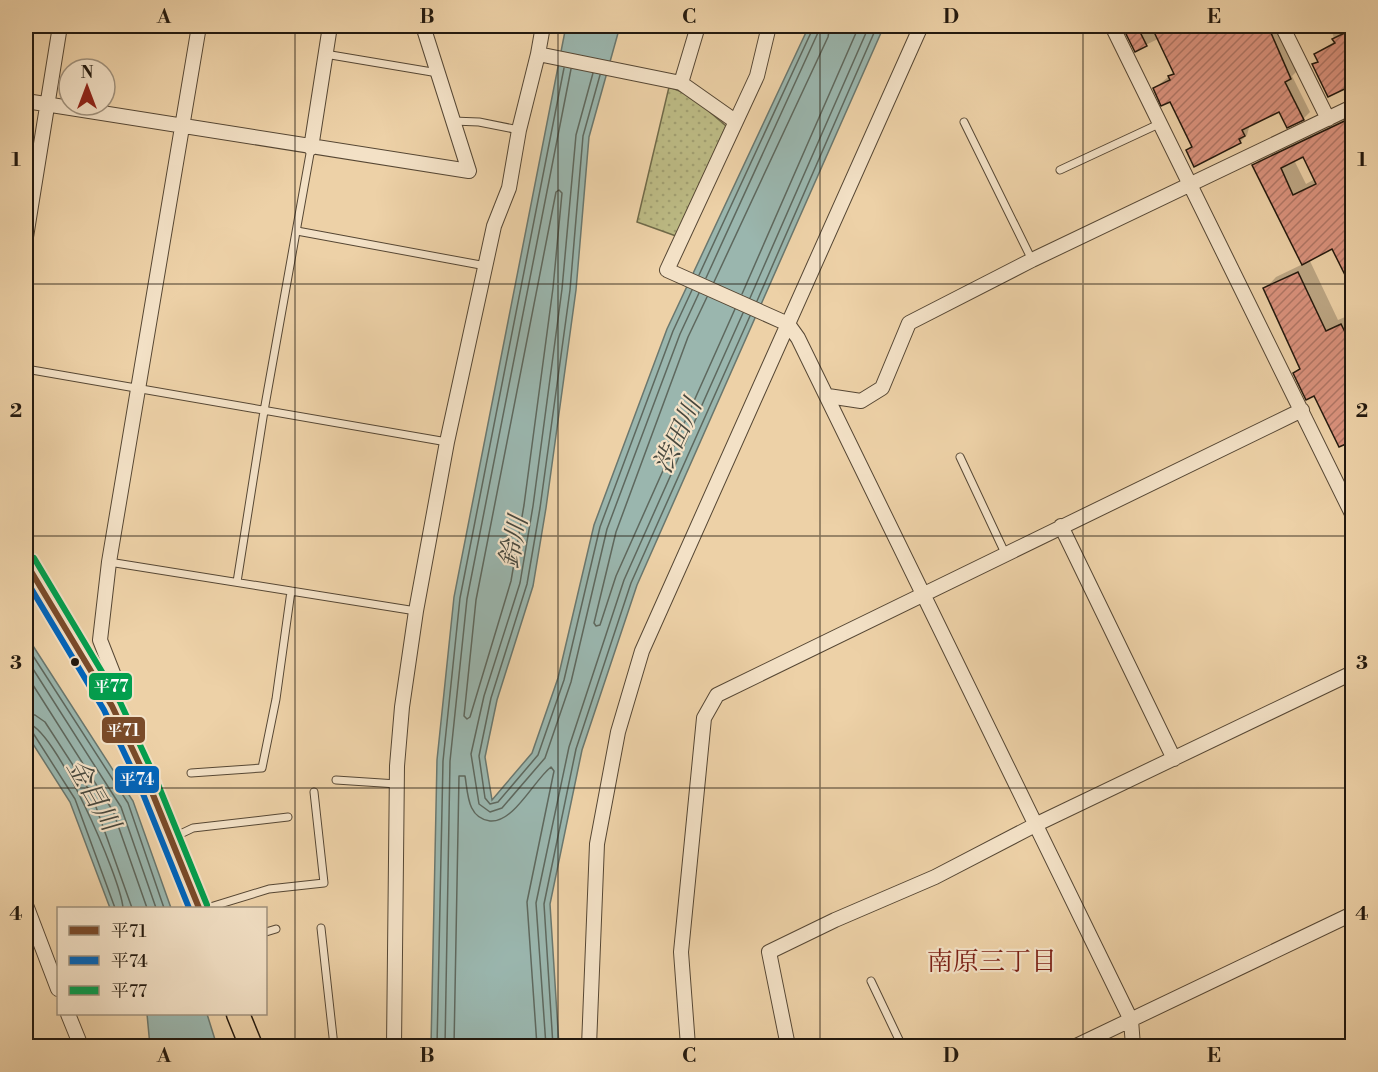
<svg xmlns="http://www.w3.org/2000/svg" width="1378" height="1072" font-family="'Libre Bodoni','Noto Serif JP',serif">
  <defs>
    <pattern id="park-dots" width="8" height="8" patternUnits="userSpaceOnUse" patternTransform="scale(1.5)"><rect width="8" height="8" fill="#bcba84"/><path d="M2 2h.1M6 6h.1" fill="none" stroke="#a19f71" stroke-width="1.8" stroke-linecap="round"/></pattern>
    <pattern id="building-hatch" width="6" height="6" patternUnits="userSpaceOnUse" patternTransform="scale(1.5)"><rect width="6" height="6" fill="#da927d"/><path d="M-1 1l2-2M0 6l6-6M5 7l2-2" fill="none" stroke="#b07665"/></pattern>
  </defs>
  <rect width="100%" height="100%" fill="#edd1a7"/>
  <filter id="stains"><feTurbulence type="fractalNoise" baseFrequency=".00333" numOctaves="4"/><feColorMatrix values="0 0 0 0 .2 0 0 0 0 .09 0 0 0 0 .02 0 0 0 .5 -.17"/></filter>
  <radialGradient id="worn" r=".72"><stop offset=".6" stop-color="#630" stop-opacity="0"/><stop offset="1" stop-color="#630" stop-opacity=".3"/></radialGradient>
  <path fill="url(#park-dots)" stroke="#706a49" stroke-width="1.5" d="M669,87L690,95L726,126L676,236L637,222Z"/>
  <path fill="#9ab6ae" stroke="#6a776e" stroke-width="1.5" d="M566,26H620L589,137L576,290L546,508L533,586L497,700L485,757L492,800L532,753L558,678L594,525L667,329L809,26H884L637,585L582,750L550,904L559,1046H431L437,760L454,597Z
    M26,635L133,801L171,908H110L70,802L26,733Z
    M147,1014H207L217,1046H150Z"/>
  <path fill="#0003" fill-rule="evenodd" d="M1123,26H1278L1286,43L1284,45L1297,71L1292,76L1310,112L1303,119L1279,110L1250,124L1247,135L1240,142L1187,150L1192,145L1170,100L1155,88L1174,72L1158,39L1135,50Z
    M1330,26H1352V83L1314,65L1318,60L1316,54L1335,41Z
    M1352,112V288L1333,247L1309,259L1338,320L1352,314V439L1294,373L1301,367L1265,289L1276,277L1303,264L1254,165L1266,153ZM1304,155L1315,179L1306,184L1294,160Z"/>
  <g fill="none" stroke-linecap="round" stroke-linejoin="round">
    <path stroke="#5e685e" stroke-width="1.5" d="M593,73L576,135L562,289L533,506L520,583L484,696L471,754L479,804L490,812L502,808L545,758L571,682L607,529L680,334L699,293
      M600,75L583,136L570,290L540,508L527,584L491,698L479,756L485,798L490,804L498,802L538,755L564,680L600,527L673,331L692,290
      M559,190L562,193L553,288L524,505L511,581L470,717L467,719L464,716L476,600L556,192Z
      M699,275L814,26
      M706,278L821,26
      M714,282L828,37L830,26
      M742,294L859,26
      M707,297L688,337L616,532L594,623L596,626L600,625L616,576L735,309
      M750,298L869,26
      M757,301L877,26
      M26,645L128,803L164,908
      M26,658L121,807L156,908
      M26,674L113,811L147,908
      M26,714L35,715L45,722L91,793L132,908
      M26,723C54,724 121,879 123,908
      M26,730L33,733L75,799L115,908
      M437,1046L443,761L460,598L564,68
      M445,1046L450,761L467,599L571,69
      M454,1046L459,776H465C468,793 467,818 490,821C514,823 534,780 551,767L554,771L527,902L537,1046
      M546,1046L536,903L569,747L624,580L743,313
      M553,1046L544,904L576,749L631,583L750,316"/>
  </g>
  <path fill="url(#building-hatch)" stroke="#23190e" stroke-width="1.5" fill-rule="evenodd" d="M1122,26H1137L1147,46L1135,52Z
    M1168,26H1268L1291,79L1285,82L1304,120L1287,128L1279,112L1242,130L1245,136L1239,139L1241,143L1194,167L1186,150L1192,147L1170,102L1161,106L1153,88L1170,80L1168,76L1174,74L1154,32Z
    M1353,29V85L1328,97L1312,64L1318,62L1314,54L1335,43L1332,39Z
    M1353,117V291L1332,249L1302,265L1252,165ZM1303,157L1316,184L1293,195L1281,168Z
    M1298,272L1326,331L1341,324L1345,332L1353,328V441L1339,447L1314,396L1306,400L1293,373L1300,369L1263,288Z"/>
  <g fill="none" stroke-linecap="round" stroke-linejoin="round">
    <defs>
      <path id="service" d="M325,54L438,73
        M453,121L479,122L519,130
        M964,122L1032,260
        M1060,170L1161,123
        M297,231L486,266
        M26,369L447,442
        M960,457L1005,553
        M109,562L416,611
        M237,582L264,411L311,148
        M191,773L262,768L276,699L291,591
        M336,780L397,784
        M174,837L193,828L288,817
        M207,908L269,889L324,883L314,792
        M321,928L334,1046
        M266,932L276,929
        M871,981L902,1046"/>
      <path id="minor" d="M543,26L538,54L681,83L735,121
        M769,26L757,76L667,270L788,324L798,338L1131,1020L1133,1046
        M1112,26L1352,514
        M1282,26L1328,119
        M681,83L698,26
        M26,101L469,171L423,26
        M311,148L330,26
        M26,237L60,26
        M828,396L861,401L882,388L909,323L1032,260L1352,107
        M1061,526L1174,759
        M112,706L120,691L100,640L109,562L199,26
        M26,905L58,989
        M68,1014L81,1046
        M394,1046L397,766L402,707L416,611L447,442L494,226L509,188L519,130L538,54
        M589,1046L597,844L618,732L642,651L921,26
        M688,1046L681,952L704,718L717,695L1302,410
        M788,1046L769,952L835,920L935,877L1037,824L1352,673
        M1076,1046L1352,914"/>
      <path id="primary" d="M26,563L112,706L147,780L199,908
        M238,1014L251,1046"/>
    </defs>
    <use href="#service" stroke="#564734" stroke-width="9"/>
    <use href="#minor" stroke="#564734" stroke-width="16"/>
    <use href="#primary" stroke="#23190e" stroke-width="25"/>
    <use href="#service" stroke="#f3e1c6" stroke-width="7"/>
    <use href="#minor" stroke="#f3e1c6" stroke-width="14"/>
    <use href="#primary" stroke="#edd1a7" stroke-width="22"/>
    <defs>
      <path id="bus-1" d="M26,563L112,706L147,780L199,908"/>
      <path id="bus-2" d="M26,580L104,710L139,784L189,908"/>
      <path id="bus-3" d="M34,558L120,702L155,777L207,905"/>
    </defs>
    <use href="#bus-1" stroke="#f3e1c6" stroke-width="10"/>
    <use href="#bus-2" stroke="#f3e1c6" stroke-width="10"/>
    <use href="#bus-3" stroke="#f3e1c6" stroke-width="10"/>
    <use href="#bus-1" stroke="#7a4b2a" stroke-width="6"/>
    <use href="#bus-2" stroke="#0065bd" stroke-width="6"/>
    <use href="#bus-3" stroke="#029f4e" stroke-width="6"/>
  </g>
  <path fill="none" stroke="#23190e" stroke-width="1.5" stroke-opacity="0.55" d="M295,26V1046M558,26V1046M820,26V1046M1083,26V1046M26,284H1352M26,536H1352M26,788H1352"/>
  <circle fill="#23190e" stroke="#f3e1c6" stroke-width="2" cx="75" cy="662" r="5"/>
  <g text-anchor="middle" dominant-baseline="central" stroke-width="4.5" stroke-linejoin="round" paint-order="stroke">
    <g font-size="26" font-style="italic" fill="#47483e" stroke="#f3e1c6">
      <text transform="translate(678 436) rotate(-65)">渋田川</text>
      <text transform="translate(514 542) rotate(-78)">鈴川</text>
      <text transform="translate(93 795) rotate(60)">金目川</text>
    </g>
    <g font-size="26" fill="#7a1f14" stroke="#f3e1c6">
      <text x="992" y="962">南原三丁目</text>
    </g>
  </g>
  <g stroke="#f3e1c6" stroke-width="2">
    <rect x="88" y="672" width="45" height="29" rx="6" fill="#029f4e"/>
    <rect x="101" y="716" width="45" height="28" rx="6" fill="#7a4b2a"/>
    <rect x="114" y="765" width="46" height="29" rx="6" fill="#0065bd"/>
  </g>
  <g font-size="16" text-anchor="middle" font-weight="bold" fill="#fff">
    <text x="111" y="692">平77</text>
    <text x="123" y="736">平71</text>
    <text x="137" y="785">平74</text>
  </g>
  <rect width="1378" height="1072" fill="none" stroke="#edd1a7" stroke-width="66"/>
  <rect x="57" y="907" width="210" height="108" fill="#f3e1c6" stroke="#a0917c" stroke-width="1.5"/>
  <rect x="69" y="926" width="30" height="9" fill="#7a4b2a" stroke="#a0917c" stroke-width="1.5"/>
  <text x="111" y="937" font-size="18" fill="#23190e">平71</text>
  <rect x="69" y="956" width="30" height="9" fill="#0065bd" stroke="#a0917c" stroke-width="1.5"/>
  <text x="111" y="967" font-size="18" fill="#23190e">平74</text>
  <rect x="69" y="986" width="30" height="9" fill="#029f4e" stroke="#a0917c" stroke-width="1.5"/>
  <text x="111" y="997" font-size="18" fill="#23190e">平77</text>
  <g transform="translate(87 87)"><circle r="28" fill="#f3e1c6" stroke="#a0917c" stroke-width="1.5"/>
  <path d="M0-4.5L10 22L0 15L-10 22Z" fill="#8f2418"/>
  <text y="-9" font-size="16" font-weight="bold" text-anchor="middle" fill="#23190e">N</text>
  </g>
  <rect x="33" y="33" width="1312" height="1006" fill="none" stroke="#23190e" stroke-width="2"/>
  <g font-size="20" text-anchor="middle" font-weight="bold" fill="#23190e">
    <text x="164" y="23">A</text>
    <text x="427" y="23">B</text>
    <text x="689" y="23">C</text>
    <text x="951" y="23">D</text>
    <text x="1214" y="23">E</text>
    <text x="16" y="166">1</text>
    <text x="1362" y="166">1</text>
    <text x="16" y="417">2</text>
    <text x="1362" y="417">2</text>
    <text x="16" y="669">3</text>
    <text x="1362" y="669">3</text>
    <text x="16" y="920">4</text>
    <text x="1362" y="920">4</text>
    <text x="164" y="1062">A</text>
    <text x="427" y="1062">B</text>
    <text x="689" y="1062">C</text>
    <text x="951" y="1062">D</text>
    <text x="1214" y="1062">E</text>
  </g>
  <rect width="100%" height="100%" filter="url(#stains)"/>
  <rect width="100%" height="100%" fill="url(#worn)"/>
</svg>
